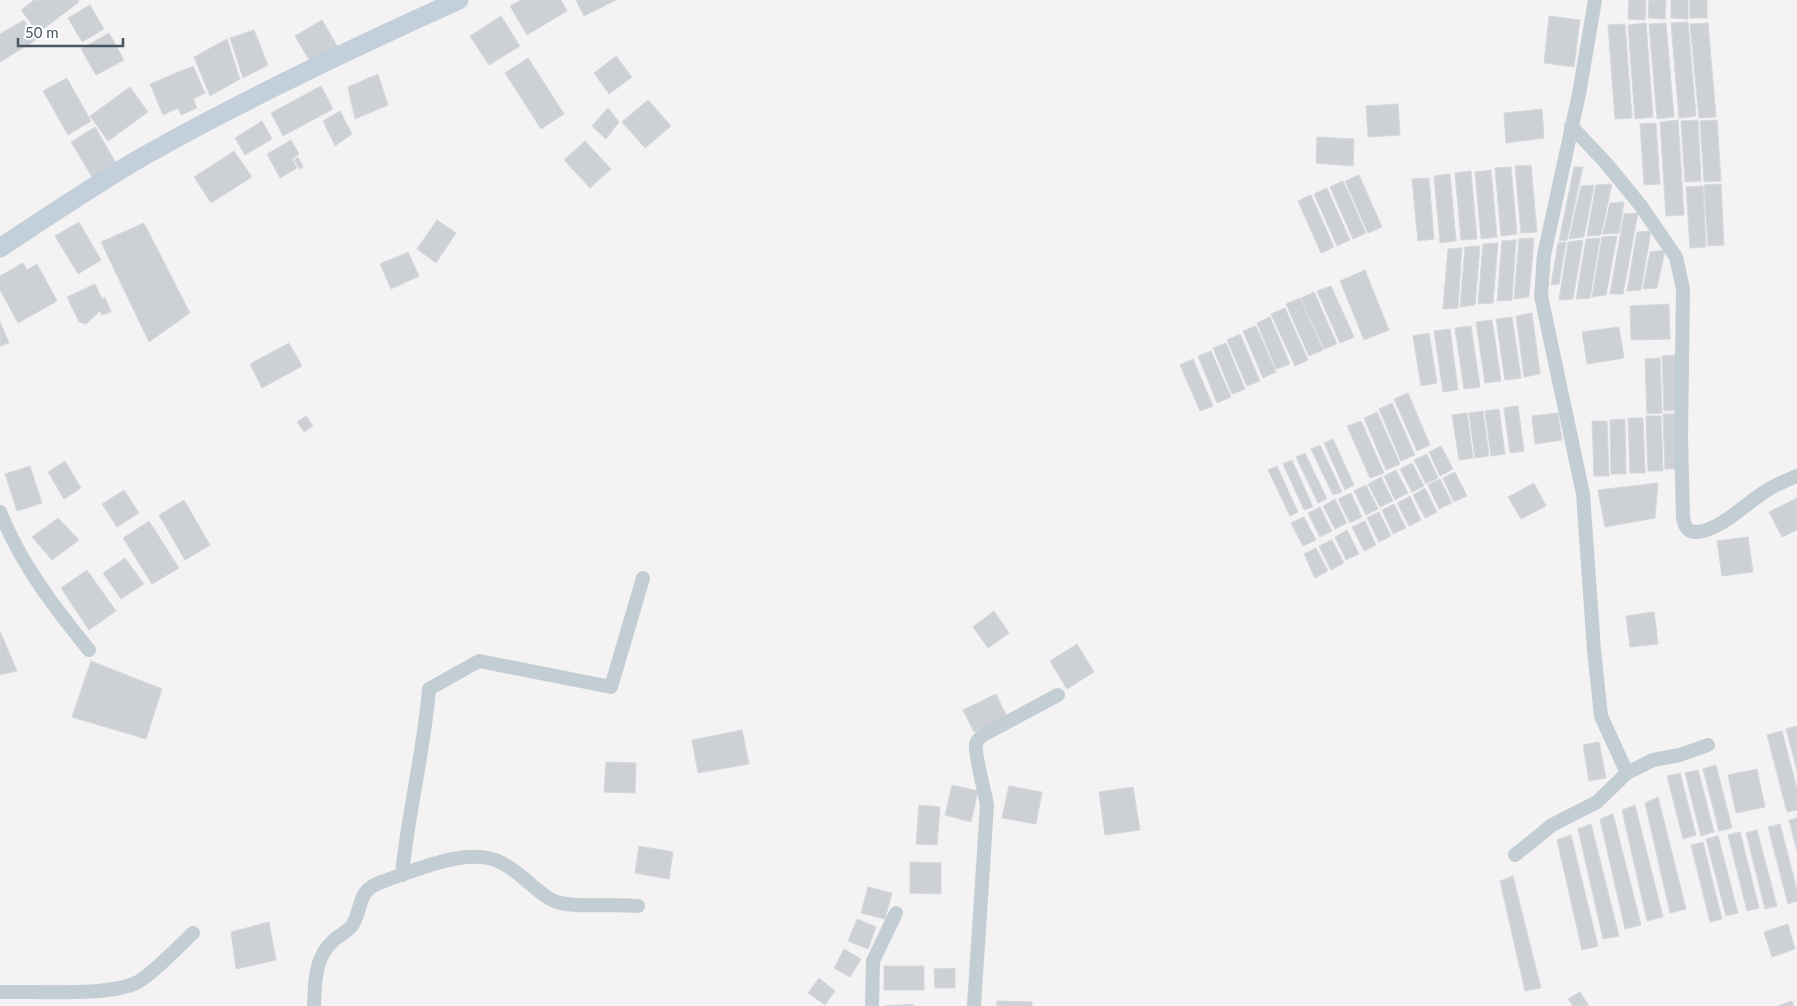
<svg xmlns="http://www.w3.org/2000/svg" width="1797" height="1006" font-family="Lato,sans-serif">
  <rect width="100%" height="100%" fill="#f4f2f2"/>
  <path fill="#cdd1d6" stroke="#d5d8dd" d="M34,0H78L79,2L38,33L21,10Z
    M521,0H561L567,11L527,35L510,6Z
    M576,0H616L584,16Z
    M1629,0H1646L1645,20L1628,19Z
    M1649,0H1666L1665,19L1648,18Z
    M1671,0H1688V19L1671,18Z
    M1690,0H1707V18H1690Z
    M90,5L104,29L82,42L68,18Z
    M501,16L520,46L489,65L470,36Z
    M1549,16L1580,20L1574,67L1544,63Z
    M24,20L36,40L0,62V34Z
    M322,20L339,49L312,65L295,36Z
    M1688,22L1696,116L1679,118L1671,23Z
    M1646,23L1653,117L1635,119L1628,25Z
    M1666,23L1674,117L1657,119L1649,24Z
    M1708,23L1716,117L1699,118L1690,24Z
    M1625,24L1632,118L1615,119L1608,25Z
    M254,30L268,65L243,78L230,38Z
    M109,33L124,60L96,75L81,49Z
    M227,39L240,79L210,96L194,57Z
    M616,56L632,77L609,94L594,73Z
    M528,58L564,114L541,129L505,73Z
    M193,66L205,93L193,99L197,108L181,115L178,108L163,115L150,84Z
    M378,74L388,105L355,119L348,87Z
    M67,78L91,121L68,135L43,91Z
    M321,86L333,109L283,136L271,113Z
    M130,87L148,112L108,141L90,116Z
    M648,100L671,126L645,148L622,122Z
    M1398,104L1400,135L1368,137L1366,106Z
    M608,108L619,122L606,139L592,126Z
    M1542,109L1544,138L1506,143L1504,113Z
    M340,111L352,134L335,146L323,121Z
    M1678,120L1684,215L1666,216L1660,122Z
    M1698,120L1701,181L1685,182L1681,121Z
    M1717,120L1721,181L1704,182L1700,121Z
    M262,121L272,139L245,155L235,138Z
    M1656,123L1660,184L1644,185L1640,124Z
    M95,127L116,163L92,177L71,142Z
    M1317,137L1354,139L1353,166L1316,163Z
    M291,140L299,154L292,159L297,168L280,178L267,154Z
    M585,141L611,169L590,188L564,160Z
    M234,151L252,177L211,203L194,177Z
    M298,157L303,167L300,169L294,160Z
    M1531,165L1537,232L1521,233L1515,166Z
    M1511,167L1517,234L1501,236L1495,168Z
    M1574,167H1583L1567,240L1559,241Z
    M1491,170L1497,237L1481,239L1475,172Z
    M1471,171L1477,239L1461,240L1455,173Z
    M1450,174L1456,241L1440,243L1434,176Z
    M1359,175L1382,227L1368,233L1345,181Z
    M1429,178L1434,239L1418,241L1412,179Z
    M1343,181L1366,233L1353,239L1330,187Z
    M1612,184L1601,235L1587,236L1596,185Z
    M1721,184L1724,245L1708,246L1704,185Z
    M1594,185L1584,237L1569,239L1581,186Z
    M1703,186L1706,247L1690,248L1686,187Z
    M1327,188L1350,240L1337,246L1314,194Z
    M1311,195L1334,247L1321,253L1298,201Z
    M1624,202L1619,233L1603,234L1610,203Z
    M1638,213L1623,294H1610L1624,214Z
    M437,220L456,233L436,263L417,249Z
    M79,222L101,260L78,274L55,236Z
    M144,223L190,313L149,342L101,242Z
    M1651,231L1641,290L1627,291L1637,232Z
    M1617,236L1606,295L1592,297L1602,237Z
    M1534,238L1529,297L1514,299L1519,239Z
    M1600,238L1590,298L1576,299L1586,239Z
    M1516,240L1512,300L1497,301L1502,241Z
    M1583,240L1573,299L1559,300L1568,242Z
    M1566,242L1559,284L1551,285L1558,243Z
    M1498,243L1493,303L1478,304L1483,244Z
    M1480,246L1475,305L1460,307L1465,247Z
    M1462,248L1458,308L1443,309L1448,249Z
    M1665,250L1657,288L1643,289L1650,252Z
    M408,252L419,276L391,289L380,264Z
    M23,263L27,270L37,264L57,301L18,323L0,290V276Z
    M1365,270L1389,330L1364,340L1340,281Z
    M95,284L102,299L105,297L111,312L102,315L100,311L86,324L79,322L67,297Z
    M1331,286L1354,337L1340,343L1317,291Z
    M1314,292L1337,344L1324,349L1301,298Z
    M1300,298L1323,350L1309,356L1286,304Z
    M1669,304L1670,339L1631,340L1630,306Z
    M1285,308L1308,360L1295,366L1271,314Z
    M1532,313L1540,374L1524,377L1516,316Z
    M1270,317L1290,364L1276,369L1257,323Z
    M1512,317L1521,378L1505,380L1496,319Z
    M1492,320L1501,381L1485,383L1476,322Z
    M0,322L9,343L0,346Z
    M1256,326L1276,372L1263,378L1243,331Z
    M1471,326L1480,387L1464,389L1455,328Z
    M1619,327L1624,358L1587,364L1582,332Z
    M1450,329L1458,390L1443,392L1434,331Z
    M1429,333L1437,383L1421,386L1413,336Z
    M1240,334L1260,381L1247,386L1227,340Z
    M289,343L302,366L262,388L250,364Z
    M1226,343L1245,389L1232,394L1213,348Z
    M1211,351L1231,397L1217,403L1198,356Z
    M1677,355L1679,410L1664,411L1662,356Z
    M1660,358L1662,413L1647,414L1645,359Z
    M1193,359L1213,406L1200,411L1180,365Z
    M1408,393L1430,445L1417,451L1394,399Z
    M1392,403L1415,455L1401,461L1379,409Z
    M1518,406L1524,451L1510,453L1504,408Z
    M1499,409L1505,454L1491,456L1485,411Z
    M1483,411L1489,456L1475,458L1469,413Z
    M1377,412L1400,464L1386,470L1364,418Z
    M1467,413L1473,458L1459,460L1452,415Z
    M1558,413L1562,440L1535,444L1532,416Z
    M1663,414H1678L1680,469H1665Z
    M306,416L313,426L304,432L297,422Z
    M1646,416H1661L1663,471H1648Z
    M1628,418H1643L1645,473H1630Z
    M1625,419L1626,474H1611L1610,420Z
    M1361,421L1384,473L1370,478L1347,426Z
    M1592,421H1607L1609,476H1594Z
    M1333,439L1354,485L1345,490L1324,443Z
    M1320,445L1342,492L1333,495L1311,449Z
    M1441,446L1453,469L1440,476L1429,452Z
    M1305,453L1327,499L1318,503L1296,457Z
    M1427,454L1438,478L1426,484L1414,460Z
    M1292,460L1313,507L1304,510L1283,464Z
    M65,461L81,488L64,499L48,472Z
    M1412,463L1424,486L1412,492L1400,469Z
    M30,466L42,503L17,511L5,474Z
    M1277,466L1298,512L1290,516L1268,470Z
    M1396,470L1408,493L1395,500L1384,476Z
    M1455,472L1467,496L1454,502L1443,478Z
    M1381,477L1393,501L1380,507L1368,484Z
    M1440,479L1452,503L1439,509L1428,485Z
    M1534,483L1546,506L1521,519L1508,497Z
    M1658,483L1655,518L1605,527L1598,490Z
    M1366,485L1378,509L1366,515L1354,491Z
    M1425,488L1437,512L1425,518L1413,495Z
    M124,490L139,513L117,527L102,504Z
    M1351,493L1362,517L1350,523L1338,499Z
    M1410,496L1421,520L1409,526L1397,503Z
    M1797,498V530L1782,537L1769,512Z
    M1335,499L1347,523L1335,529L1323,506Z
    M184,500L210,545L185,560L159,515Z
    M1394,504L1406,528L1393,534L1382,510Z
    M1320,507L1332,531L1320,537L1308,513Z
    M1379,512L1391,536L1379,542L1367,518Z
    M1304,517L1316,540L1303,546L1291,523Z
    M58,518L79,540L52,560L32,537Z
    M149,521L179,568L152,584L123,538Z
    M1365,521L1376,545L1364,551L1352,527Z
    M1347,530L1359,554L1346,560L1335,537Z
    M1748,537L1753,572L1722,576L1717,541Z
    M1332,540L1344,563L1331,570L1319,546Z
    M1316,548L1328,571L1315,578L1304,554Z
    M125,558L144,584L121,599L103,573Z
    M87,570L116,611L89,630L61,588Z
    M994,611L1009,633L988,648L973,627Z
    M1654,612L1658,644L1630,647L1626,616Z
    M0,631L17,671L0,675Z
    M1077,644L1094,672L1067,689L1050,661Z
    M91,661L162,689L146,739L72,717Z
    M996,694L1006,715L974,732L963,710Z
    M1797,726V770L1786,729Z
    M742,730L749,764L698,773L692,740Z
    M1782,731L1797,789V810L1787,812L1767,735Z
    M1599,742L1606,778L1589,781L1583,745Z
    M606,762L636,763L635,793L604,792Z
    M1716,765L1732,828L1719,831L1703,769Z
    M1757,769L1765,807L1736,813L1728,775Z
    M1698,770L1714,832L1701,836L1685,773Z
    M1680,773L1696,835L1683,839L1667,776Z
    M952,785L978,791L971,822L945,815Z
    M1009,786L1042,792L1036,824L1002,818Z
    M1133,787L1140,830L1105,835L1099,792Z
    M1658,797L1686,909L1670,913L1645,803Z
    M919,805L940,807L937,845L916,844Z
    M1635,805L1663,917L1647,921L1622,810Z
    M1613,814L1641,925L1625,929L1600,819Z
    M1797,818V852L1789,820Z
    M1591,824L1619,936L1603,939L1578,829Z
    M1780,824L1797,890V901L1788,904L1768,827Z
    M1757,830L1777,906L1765,909L1746,833Z
    M1740,832L1759,908L1747,911L1728,835Z
    M1571,835L1598,946L1582,950L1557,840Z
    M1718,836L1738,913L1726,916L1706,839Z
    M1703,842L1722,919L1710,922L1691,845Z
    M639,846L673,852L669,879L635,873Z
    M910,862L941,863V894L910,893Z
    M1513,876L1541,988L1525,991L1500,881Z
    M868,887L892,893L885,919L861,913Z
    M857,919L876,927L868,949L848,941Z
    M269,922L276,960L236,969L231,932Z
    M1788,924L1795,949L1772,957L1764,932Z
    M844,949L861,959L850,977L834,968Z
    M884,966H924V990H884Z
    M955,968V988H935L934,969Z
    M819,978L835,991L825,1005L808,993Z
    M1580,992L1589,1006H1573L1568,999Z
    M997,1001L1032,1002V1006H997Z
    M1792,1001L1794,1006H1778Z
    M913,1004V1006H885Z"/>
  <g fill="none" stroke-linecap="round" stroke-linejoin="round">
    <path stroke="#c2cdd4" stroke-width="14" d="M1571,126L1606,163L1641,206L1676,257L1683,289L1681,437L1683,517C1684,525 1687,533 1697,532C1722,529 1745,504 1766,491C1775,485 1787,480 1797,476
      M0,512C21,564 54,607 89,650
      M1627,773L1653,760L1680,755L1708,745
      M1515,855L1552,825L1597,802L1627,773L1601,716L1594,650L1583,494L1541,296L1544,255L1579,94L1595,0
      M402,875C408,812 424,752 429,689L479,661L611,687L643,578
      M0,992C34,991 110,997 138,982C154,973 178,947 193,933
      M314,1006C315,984 314,958 333,941C339,935 348,932 353,924C364,904 356,892 381,882C415,871 468,845 502,863C521,872 535,892 554,901C574,909 614,903 638,906
      M872,1006L873,961L896,913
      M974,1006L987,805C985,793 974,752 976,744C977,740 980,738 983,735L1058,695"/>
    <path stroke="#c3d0dc" stroke-width="19" d="M0,248C45,218 90,188 137,160C240,101 350,49 459,0"/>
  </g>
  <path d="M18 38v8h105v-8" fill="none" stroke="#485661" stroke-width="2.5"/>
  <text x="25" y="38" font-size="15" fill="#485661" stroke="#ffffff" stroke-width="4" paint-order="stroke">50 m</text>
</svg>
